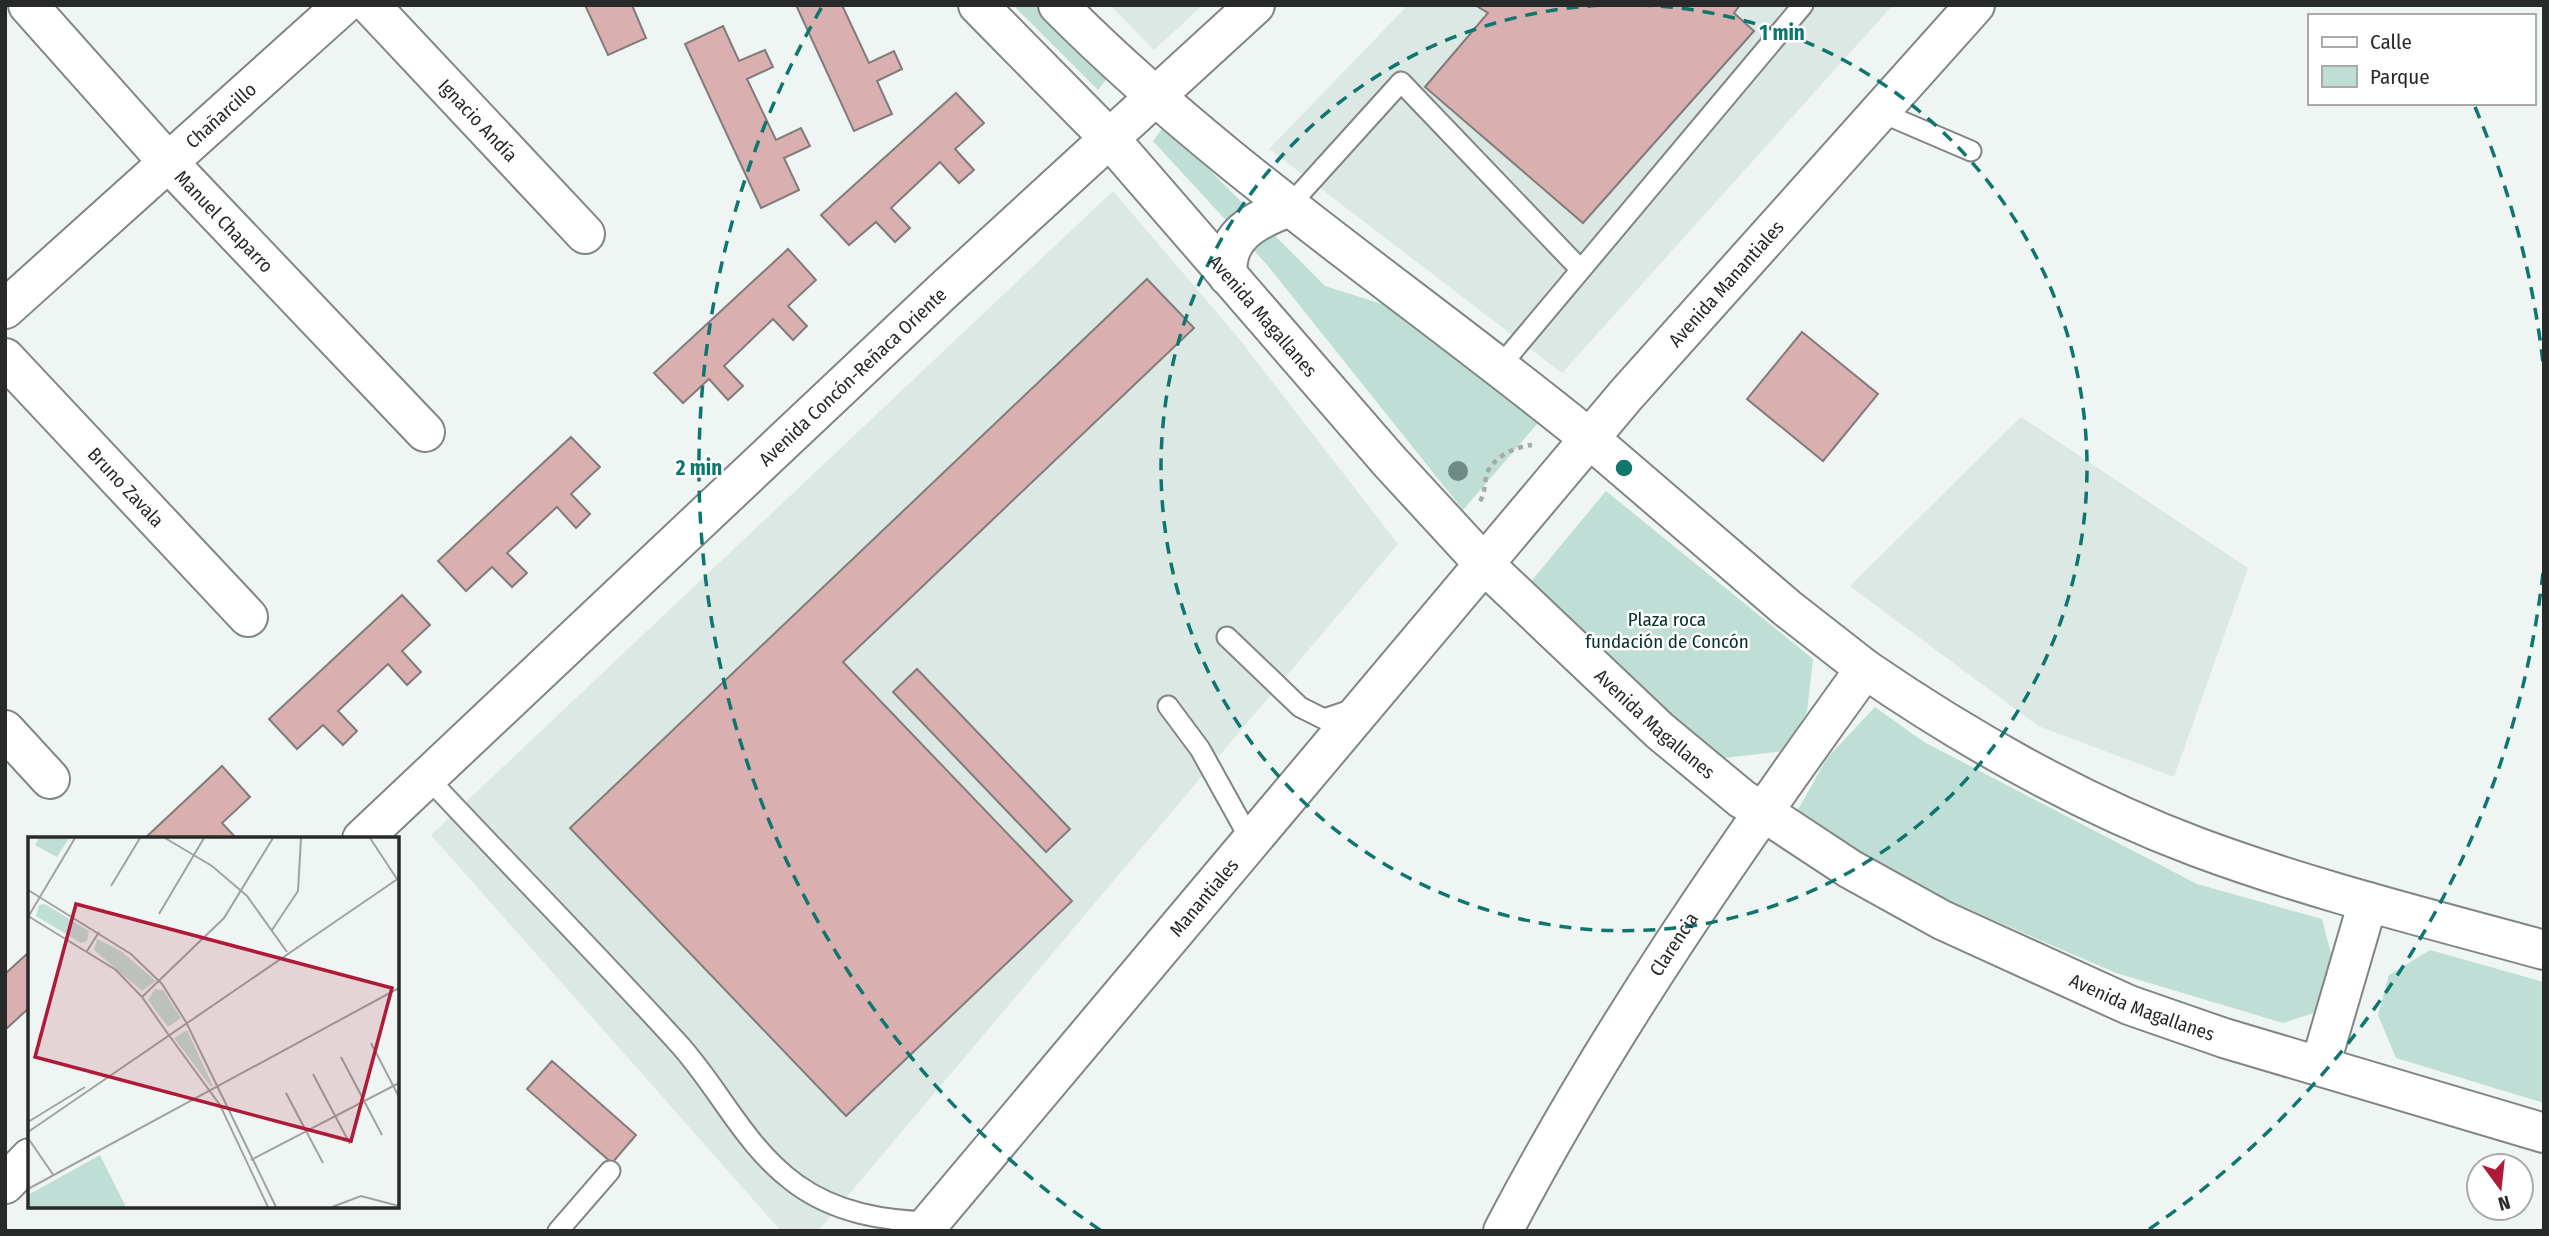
<svg xmlns="http://www.w3.org/2000/svg" width="2549" height="1236" font-family="'Fira Sans Condensed',sans-serif">
  <rect width="100%" height="100%" fill="#eff5f3"/>
  <path fill="#dbe8e4" d="M1110,5H1203L1154,50Z
    M1408,5H1893L1562,373L1269,149Z
    M1113,191L1236,335L1398,544L818,1231H781L431,835Z
    M2021,417L2248,568L2174,777L2038,726L1850,586Z"/>
  <path fill="#bfdfd6" d="M1013,5H1039L1109,76L1098,90Z
    M1165,125L1325,286L1398,309L1538,423L1463,510L1268,266L1153,141Z
    M1606,491L1813,659L1807,712L1785,751L1716,759L1529,584Z
    M1875,707L1924,742L2197,884L2322,919L2334,965L2317,1012L2283,1023L2116,973L1903,881L1795,815L1827,758Z
    M2430,950L2544,982V1103L2396,1058L2378,1015L2389,975Z"/>
  <path fill="#daafb0" stroke="#817c7c" stroke-width="2" d="M585,5H632L646,38L608,55Z
    M796,5H842L869,63L894,51L902,69L877,81L892,114L854,131Z
    M1475,5H1740L1734,13L1754,31L1583,223L1425,87L1488,13Z
    M723,26L739,61L765,50L773,67L747,79L776,140L801,128L810,146L784,158L799,190L761,208L685,44Z
    M956,93L984,123L955,149L974,170L959,183L940,162L891,208L910,228L895,242L876,222L849,245L821,215Z
    M788,249L816,280L788,306L807,326L793,340L773,319L724,366L743,386L728,400L709,379L683,403L654,373Z
    M1147,279L1194,328L843,662L1072,901L846,1116L570,828Z
    M1802,332L1878,394L1823,461L1747,399Z
    M571,437L600,467L571,494L590,514L576,528L557,507L507,553L527,573L512,587L492,567L466,591L438,561Z
    M402,595L430,625L402,651L421,672L407,685L388,664L338,711L357,731L343,745L323,725L297,749L269,719Z
    M917,669L1070,829L1046,852L893,692Z
    M222,766L250,797L222,823L237,839H211L208,836L205,839H144Z
    M30,951V1007L5,1030V974Z
    M552,1061L636,1135L612,1163L527,1089Z"/>
  <g fill="none" stroke-linecap="round" stroke-linejoin="round">
    <defs>
      <path id="service" d="M1880,112L1971,151
        M1287,208L1401,82L1581,270
        M1501,365L1803,5
        M1227,637L1300,707L1324,719L1354,709
        M1168,706L1200,749L1251,841
        M427,777C510,866 596,953 678,1043C720,1089 744,1146 796,1184C836,1213 884,1221 932,1222
        M558,1231L610,1171"/>
      <g id="minor">
        <path id="s1" d="M28,5L167,161L425,432"/>
        <path id="s2" d="M370,5L585,234"/>
        <path id="s3" d="M5,309L343,5"/>
        <path id="s4" d="M5,358L248,617"/>
        <path d="M1865,669C1967,739 2080,803 2197,847C2310,889 2427,918 2544,950"/>
        <path d="M5,730L50,779"/>
        <path id="s5" d="M1762,811L1850,869L1942,920L2129,1005L2224,1038L2544,1133"/>
        <path d="M2320,1066L2368,902"/>
      </g>
      <g id="tertiary">
        <path id="s6" d="M1484,564L1660,731L1742,799L1762,811"/>
        <path id="s7" d="M362,839L943,291L1255,5"/>
        <path d="M5,1184L30,1158"/>
        <path id="s8" d="M1503,1231C1607,1032 1734,850 1865,669L1787,608L1590,439"/>
      </g>
      <g id="secondary">
        <path id="s9" d="M978,5L1109,138L1390,462L1484,564"/>
        <path d="M1058,5C1220,168 1412,294 1590,439"/>
        <path d="M1228,276C1223,236 1255,220 1287,208"/>
      </g>
      <g id="primary">
        <path id="s10" d="M923,1231L1626,395L1975,5"/>
      </g>
    </defs>
    <use href="#service" stroke="#818685" stroke-width="23"/>
    <use href="#minor" stroke="#818685" stroke-width="42"/>
    <use href="#tertiary" stroke="#818685" stroke-width="42"/>
    <use href="#secondary" stroke="#818685" stroke-width="42"/>
    <use href="#primary" stroke="#818685" stroke-width="42"/>
    <path stroke="#a5aaa8" stroke-width="4.5" stroke-dasharray="5 5" stroke-linecap="butt" d="M1480,501C1487,491 1483,478 1489,469C1499,454 1516,447 1532,445"/>
    <use href="#service" stroke="#fff" stroke-width="19"/>
    <use href="#minor" stroke="#fff" stroke-width="38"/>
    <use href="#tertiary" stroke="#fff" stroke-width="38"/>
    <use href="#secondary" stroke="#fff" stroke-width="38"/>
    <use href="#primary" stroke="#fff" stroke-width="38"/>
  </g>
  <circle fill="#6f8984" cx="1458" cy="471" r="10"/>
  <g fill="none" stroke="#0f766e" stroke-width="3.5" stroke-dasharray="12 9">
    <path d="M1640 5A463 463 0 1 1 1608 5"/>
    <path d="M2543 573A925 925 0 0 1 2148 1230M1100 1230A925 925 0 0 1 823 5M2475 107A925 925 0 0 1 2543 363"/>
  </g>
  <g text-anchor="middle" dominant-baseline="central" stroke-width="5" stroke-linejoin="round" paint-order="stroke">
    <g font-size="19" fill="#282a29" stroke="#fff">
      <text stroke="none"><textPath href="#s3" startOffset="290">Chañarcillo</textPath></text>
      <text stroke="none"><textPath href="#s2" startOffset="158">Ignacio Andía</textPath></text>
      <text stroke="none"><textPath href="#s1" startOffset="292">Manuel Chaparro</textPath></text>
      <text stroke="none"><textPath href="#s10" startOffset="1242">Avenida Manantiales</textPath></text>
      <text stroke="none"><textPath href="#s9" startOffset="422">Avenida Magallanes</textPath></text>
      <text stroke="none"><textPath href="#s7" startOffset="674">Avenida Concón-Reñaca Oriente</textPath></text>
      <text stroke="none"><textPath href="#s4" startOffset="177">Bruno Zavala</textPath></text>
      <text stroke="none"><textPath href="#s6" startOffset="234">Avenida Magallanes</textPath></text>
      <text stroke="none"><textPath href="#s10" startOffset="436">Manantiales</textPath></text>
      <text stroke="none"><textPath href="#s8" startOffset="334">Clarencia</textPath></text>
      <text stroke="none"><textPath href="#s5" startOffset="429">Avenida Magallanes</textPath></text>
    </g>
    <g font-size="19" fill="#073129" stroke="#fff">
      <text x="1667" y="619">Plaza roca<tspan x="1667" dy="22">fundación de Concón</tspan></text>
    </g>
  </g>
  <g transform="translate(28 837)">
    <rect width="371" height="371" fill="#eff5f3"/>
    <path d="M11,1H41L29,20L7,8ZM17,67L61,94L59,104L53,106L8,79L11,68ZM69,102L93,114L128,144L114,154L66,113ZM127,152L135,153L153,181L140,190L120,163ZM159,193L185,249L183,250L146,201ZM72,318L98,370H0V358Z" fill="#bfdfd6"/>
    <path fill="none" stroke="#9fa4a2" stroke-width="2" d="M137,1L184,29L219,59L259,115M342,1L369,42M83,49L112,1M0,53L103,117L134,147L158,185M131,77L176,1M0,79L88,133L114,160L140,197M0,80L47,1M244,93L270,54L273,1M59,114L71,95M114,160L196,81L245,1M158,185L248,370M140,197L192,268L240,370M343,206L371,260M313,220L354,298M285,237L322,307M258,256L295,326M0,285L57,250M0,295L371,41M0,301L26,339M223,323L371,246M0,352L371,151M304,370L333,359L371,369"/>
    <path fill="#ae1a38" fill-opacity="0.15" stroke="#ae1a38" stroke-width="3.5" d="M48,67L364,151L323,304L7,220Z"/>
    <rect width="371" height="371" fill="none" stroke="#282a29" stroke-width="3.5"/>
  </g>
  <circle cx="1624" cy="468" r="10" fill="#0f766e" stroke="#fff" stroke-width="3.5"/>
  <g font-size="21" text-anchor="middle" font-weight="bold" fill="#0f766e" stroke="#fff" stroke-width="5" stroke-linejoin="round" paint-order="stroke">
    <text x="1782" y="40">1 min</text>
    <text x="699" y="475">2 min</text>
  </g>
  <rect width="2549" height="1236" fill="none" stroke="#282a29" stroke-width="14"/>
  <rect x="2308" y="14" width="228" height="91" fill="#ffffff" stroke="#a9aaa9" stroke-width="2"/>
  <rect x="2322" y="37" width="35" height="10" fill="#ffffff" stroke="#a9aaa9" stroke-width="2"/>
  <text x="2370" y="49" font-size="21" fill="#282a29">Calle</text>
  <rect x="2322" y="66" width="35" height="21" fill="#bfdfd6" stroke="#a9aaa9" stroke-width="2"/>
  <text x="2370" y="84" font-size="21" fill="#282a29">Parque</text>
  <g transform="translate(2500 1187) rotate(165)"><circle r="33" fill="#ffffff" stroke="#a9aaa9" stroke-width="2"/>
  <path d="M0-5L12 26L0 18L-12 26Z" fill="#ae1a38"/>
  <text y="-10" font-size="19" font-weight="bold" text-anchor="middle" fill="#282a29">N</text>
  </g>
</svg>
